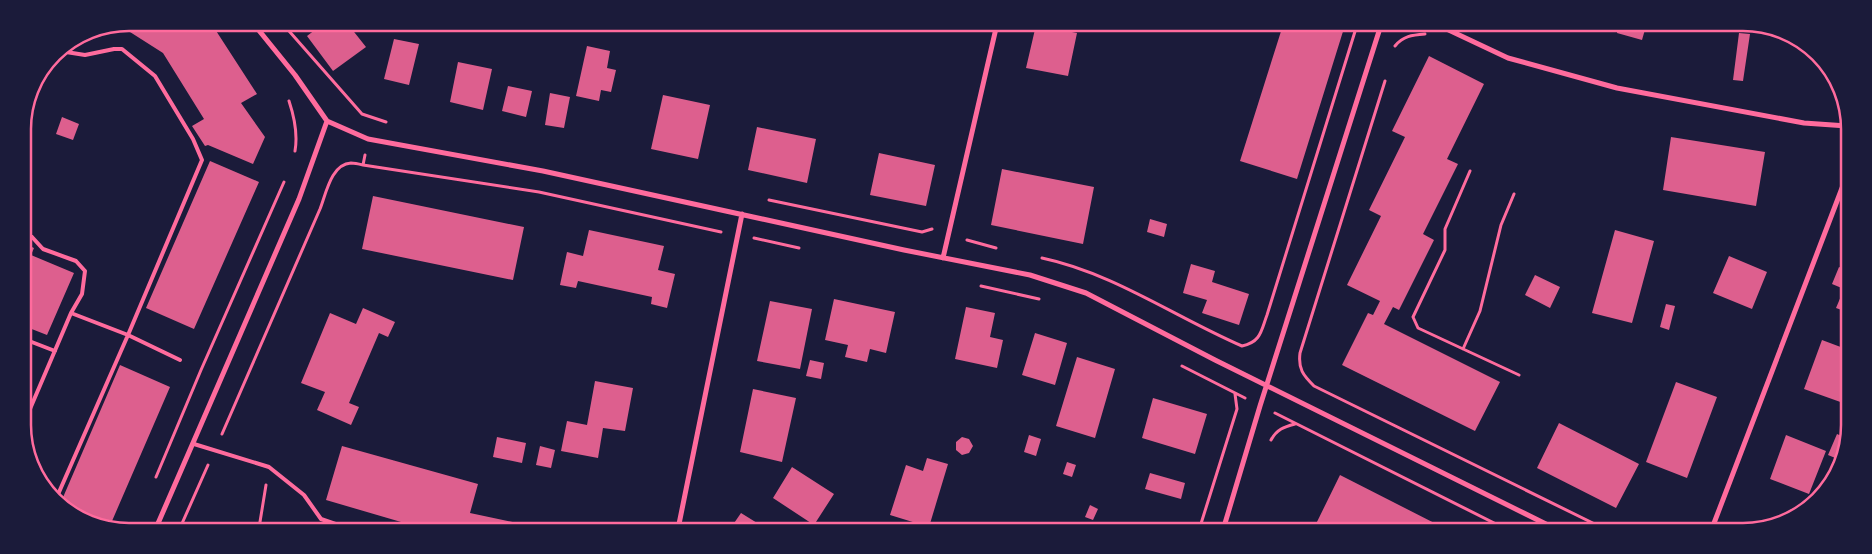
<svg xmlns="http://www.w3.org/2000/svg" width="1872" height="554" font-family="'Roboto Serif',serif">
  <rect width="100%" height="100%" fill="#1b1b3a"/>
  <path fill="#dd5f8e" d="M130,23H211L257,94L241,103L265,137L253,164L208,145L205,146L192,126L204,119L163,53L119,25Z
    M324,23H347L366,47L333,71L307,36Z
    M793,24H810L809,31L792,28Z
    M1036,25L1077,33L1068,76L1026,68Z
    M1283,25H1345L1297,179L1240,161Z
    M1618,26H1646L1642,40L1617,33Z
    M1739,33L1750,34L1743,81L1733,80Z
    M394,39L419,44L409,85L384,79Z
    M587,46L610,51L607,68L616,70L611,92L601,90L599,101L576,96Z
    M1429,56L1484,84L1447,159L1458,164L1423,234L1434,240L1399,310L1393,307L1384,324L1500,382L1475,431L1342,365L1368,313L1373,315L1380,301L1347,285L1381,216L1369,210L1405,137L1392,131Z
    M458,62L492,69L483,110L450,102Z
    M508,86L532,91L526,117L502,111Z
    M550,93L570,97L564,128L545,125Z
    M663,95L710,105L698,159L651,149Z
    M62,117L79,124L73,140L56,134Z
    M757,127L816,139L807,183L748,170Z
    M1671,137L1765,152L1756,206L1663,190Z
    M879,153L935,165L926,206L870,195Z
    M210,161L259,182L194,329L146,308Z
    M1002,169L1094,187L1083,244L991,225Z
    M373,196L524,227L513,280L362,249Z
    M1150,219L1167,224L1164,237L1147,232Z
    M589,230L664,246L658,270L675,274L667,308L651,304L652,297L578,281L576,288L560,285L567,252L583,256Z
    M1615,230L1654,241L1632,323L1592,313Z
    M23,243L34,248L31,255L74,273L47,335L24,326Z
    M1729,256L1767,272L1752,309L1713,293Z
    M1191,264L1215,271L1212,282L1249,294L1239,325L1202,313L1207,300L1183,293Z
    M1839,267L1847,270V312L1836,308L1844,289L1832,284Z
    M1535,275L1560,287L1550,308L1525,295Z
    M834,299L895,312L886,353L870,349L867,362L845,357L848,345L825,340Z
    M770,301L812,309L800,369L757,361Z
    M1666,304L1675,306L1669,330L1660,327Z
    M966,307L995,313L990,337L1003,340L997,368L955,359Z
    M363,308L395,322L388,337L379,333L349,403L359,407L351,425L317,410L325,392L301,383L330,313L356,324Z
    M1035,333L1067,343L1055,385L1022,375Z
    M1822,340L1846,349V404L1804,389Z
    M1077,357L1115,369L1095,438L1056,426Z
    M810,360L824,363L821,379L806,376Z
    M120,365L170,387L109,528H102L61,502Z
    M595,381L633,388L625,431L603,428L598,458L561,451L567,421L587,425Z
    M1676,382L1717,397L1687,478L1646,462Z
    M753,389L796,398L782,462L740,452Z
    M1153,398L1207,414L1195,454L1142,438Z
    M1559,423L1639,464L1616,508L1537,468Z
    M1837,434L1846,438V452L1840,460L1828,455Z
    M1029,435L1041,439L1036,456L1024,452Z
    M1786,435L1826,451L1809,494L1770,479Z
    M497,437L526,443L522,463L493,457Z
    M962,437L969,439L973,446L969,453L962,455L956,450V442Z
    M342,446L478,484L470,513L517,523L516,529H425L326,500Z
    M540,446L555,450L551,468L536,465Z
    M927,458L948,464L929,527L890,515L906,465L923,471Z
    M1067,462L1076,465L1072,477L1063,474Z
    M792,467L834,494L814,525L773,498Z
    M1150,473L1185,483L1181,499L1145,489Z
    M1340,475L1450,531L1313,530Z
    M1090,505L1098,509L1093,520L1085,517Z
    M741,513L767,529H730Z"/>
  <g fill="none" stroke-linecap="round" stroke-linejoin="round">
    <path stroke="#ff6b9d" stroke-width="3" d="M230,23L236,30
      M282,23L362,114L386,122
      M1395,46C1403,36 1412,35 1425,34
      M1385,81L1300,353C1298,369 1303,375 1314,386L1609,531
      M289,101C294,116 298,134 295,151
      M365,155L363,165L539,192L721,232
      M1470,171L1445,229V250L1413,317L1418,328L1519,375
      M769,200L922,232L932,229
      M754,238L799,248
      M967,240L996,248
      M1042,258C1113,273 1175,317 1242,346C1261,342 1261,331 1267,315L1357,25
      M981,286L1039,299
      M1463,349L1480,311L1501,225L1514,194
      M1182,366L1245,398
      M1275,413L1510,531
      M222,434L320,209C326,194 331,164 351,163C355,163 359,164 363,165
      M1271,440C1277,429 1284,427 1295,424
      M156,477L201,370L284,182
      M180,528L208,465
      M259,528L266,485
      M1199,530L1237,409L1235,394"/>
    <path stroke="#ff6b9d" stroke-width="4" d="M23,234L32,237L43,249L76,261L85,271L82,294L71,313L24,423
      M71,313L128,335L180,360
      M24,339L55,351
      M194,444L269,467L304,495L321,519L347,528
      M56,499L128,335L202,160L193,139L155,76L122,49H114L85,55L66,52L63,48
      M534,529L535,524"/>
    <path stroke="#ff6b9d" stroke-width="5" d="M253,23L295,75L327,121L368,139L543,171L904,250L1030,275L1086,293L1215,360L1560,531
      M1438,25L1508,58L1617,88L1804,123L1847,126
      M943,258L997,24
      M156,528L299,199L327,121
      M678,529L742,214
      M1223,530L1260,406L1381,25
      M1711,531L1847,175"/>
  </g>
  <path d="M0 0H1872V554H0ZM129 31H1743A98 98 0 0 1 1841 129V425A98 98 0 0 1 1743 523H129A98 98 0 0 1 31 425V129A98 98 0 0 1 129 31Z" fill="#1b1b3a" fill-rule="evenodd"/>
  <path fill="none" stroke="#ff6b9d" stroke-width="2.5" d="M129 31H1743A98 98 0 0 1 1841 129V425A98 98 0 0 1 1743 523H129A98 98 0 0 1 31 425V129A98 98 0 0 1 129 31Z"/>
</svg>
